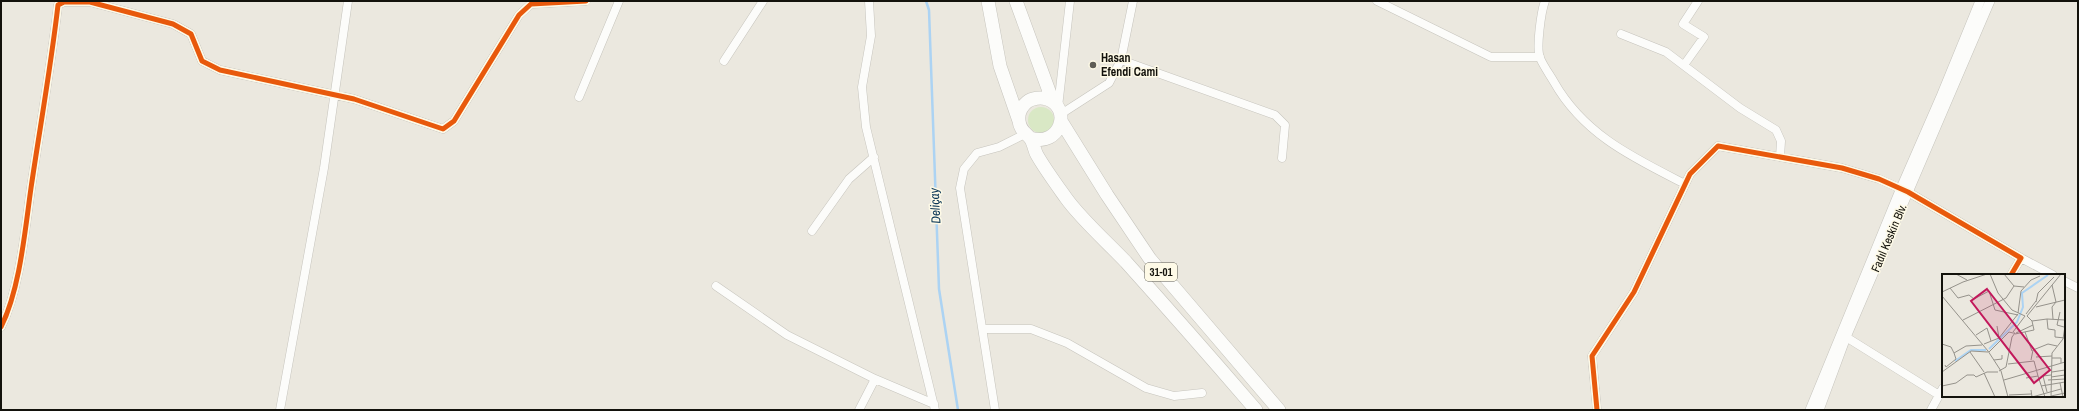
<svg xmlns="http://www.w3.org/2000/svg" width="2079" height="411" font-family="'Archivo Narrow',sans-serif">
  <rect width="100%" height="100%" fill="#ebe8df"/>
  <path fill="#d9e8c5" d="M1028 120a13 13 0 1 1 26 0a13 13 0 1 1-26 0Z"/>
  <g fill="none" stroke-linecap="round" stroke-linejoin="round">
    <path stroke="#acd3f3" stroke-width="2.5" d="M926,1L929,10L939,289L958,410"/>
    <defs>
      <path id="minor" d="M869,1L871,36L862,87L866,127L935,410
        M1377,1L1491,57H1540
        M1545,1C1541,12 1536,48 1540,58C1544,67 1550,75 1554,82C1584,135 1634,158 1685,184
        M1621,34L1666,52L1740,108L1776,130L1781,141L1780,157
        M1121,60L1275,115L1285,125L1282,158
        M724,61L763,1
        M1684,65L1704,37L1683,24L1698,1
        M579,97L619,1
        M1058,107L1070,1
        M1061,114L1109,83L1121,60L1133,1
        M812,231L849,179L874,157
        M2021,258L2053,275
        M2064,281L2078,288
        M716,286L787,335L875,379L934,404
        M1,327C20,289 25,230 31,188C40,127 51,66 58,5L64,2H90L173,24L191,34L202,61L220,70L354,99L443,129L454,121L519,15L531,4L586,1
        M983,329H1031L1067,343L1146,388L1174,396L1202,393
        M1846,337L1939,395
        M280,410L324,168L348,1
        M859,410L875,379
        M995,410L960,188L964,169L977,153L999,147L1025,134
        M1597,410L1592,356L1634,292L1690,174L1718,146L1842,168L1879,179L1908,192L2021,258L2011,275
        M1931,410L1943,388"/>
      <path id="tertiary" d="M1810,410L1901,188L1942,94L1980,1
        M1819,410L1846,337L1990,1"/>
      <path id="trunk" d="M988,1L1000,66L1019,121
        M1016,1L1053,102
        M1061,121L1107,195L1150,259L1279,410
        M1030,138C1060,148 1073,108 1047,99C1041,97 1032,98 1027,102C1021,107 1018,114 1019,121C1020,130 1025,132 1030,138C1034,143 1034,150 1037,155C1045,169 1056,184 1066,198C1081,219 1107,242 1126,262C1170,311 1213,360 1256,410"/>
    </defs>
    <use href="#minor" stroke="#c6c4bd" stroke-width="9"/>
    <use href="#tertiary" stroke="#c6c4bd" stroke-width="10"/>
    <use href="#trunk" stroke="#c6c4bd" stroke-width="14"/>
    <use href="#minor" stroke="#fcfcfa" stroke-width="8"/>
    <use href="#tertiary" stroke="#fcfcfa" stroke-width="9"/>
    <use href="#trunk" stroke="#fcfcfa" stroke-width="13"/>
    <defs>
      <path id="cycleway" d="M1,327C20,289 25,230 31,188C40,127 51,66 58,5L64,2H90L173,24L191,34L202,61L220,70L354,99L443,129L454,121L519,15L531,4L586,1
        M1597,410L1592,356L1634,292L1690,174L1718,146L1842,168L1879,179L1908,192L2021,258L2011,275"/>
    </defs>
    <use href="#cycleway" stroke="#fefae7" stroke-width="8"/>
    <use href="#cycleway" stroke="#e8590c" stroke-width="5"/>
  </g>
  <circle fill="#5f5d56" stroke="#fefae7" stroke-width="1.5" cx="1093" cy="65" r="4"/>
  <g text-anchor="middle" dominant-baseline="central" stroke-width="3" stroke-linejoin="round" paint-order="stroke">
    <rect fill="#fefae7" stroke="#5a584e" stroke-width="1" x="1145" y="263" width="32" height="18" rx="3"/>
    <g font-size="11" font-weight="bold" fill="#13120c">
      <text x="1161" y="272">31-01</text>
    </g>
    <g font-size="12" font-weight="bold" fill="#13120c" stroke="#fefae7" text-anchor="start">
      <text x="1101" y="58">Hasan<tspan x="1101" dy="14">Efendi Cami</tspan></text>
    </g>
    <g font-size="12" fill="#13120c" stroke="#fefae7">
      <text transform="translate(1889 238) rotate(-67)">Fadıl Keskin Blv.</text>
    </g>
    <g font-size="13" font-style="italic" fill="#0a3656" stroke="#fefae7">
      <text transform="translate(935 206) rotate(-93)">Deliçay</text>
    </g>
  </g>
  <g transform="translate(1942 274)">
    <rect width="123" height="123" fill="#ebe8df"/>
    <path fill="none" stroke="#acd3f3" stroke-width="2" d="M47,75L75,48L81,33L80,19L106,1M13,87L29,76H44"/>
    <path fill="none" stroke="#95928b" stroke-width="1" d="M14,0L25,6M48,0L56,19L70,36L83,42M62,0L72,12L82,13M110,11L114,28L110,33L111,45M8,14L16,24L27,21L32,25L47,17L53,36L76,41M0,18L21,8L45,0M0,22L46,77L59,97L66,123M94,28L96,19L112,3M94,33L123,26M118,38L115,51L122,53M76,39L79,17L89,6L98,2M84,40L94,27M85,42L90,47L105,45L123,46M85,42L119,0M105,45L106,55L113,56V63L123,64M21,46L64,24L72,12M55,52L57,64M71,58L83,42M83,58L90,77M74,59L91,51M73,60L92,56L90,47M34,61L45,54L49,67M0,70L9,73L12,79L24,72L40,71M42,70L57,64L76,40M28,78L42,98M47,78L67,58L71,59M94,83L110,82M110,84H119V89M52,86L60,85V81M89,86L91,76L106,70L115,72M66,90L92,87L96,102L84,104M3,91L4,93L14,85L12,79M57,97L64,93L70,63L73,59H71M0,98L29,77L46,78M110,98L123,96M42,99L53,123M96,102L103,123M109,103L123,101M62,106L123,88M106,106L123,105M118,109L121,123M0,112L14,109L25,101H32L34,103L45,98H56M99,112L123,108M89,116L90,123L119,115M105,118L101,102L109,101M67,121L89,120M109,122L123,119M109,123L110,79L121,65L123,52"/>
    <path fill="#c2185b" fill-opacity="0.15" stroke="#c2185b" stroke-width="2" d="M45,15L108,96L92,109L29,27Z"/>
    <rect width="123" height="123" fill="none" stroke="#13120c" stroke-width="2"/>
  </g>
  <rect width="2079" height="411" fill="none" stroke="#13120c" stroke-width="4"/>
</svg>
